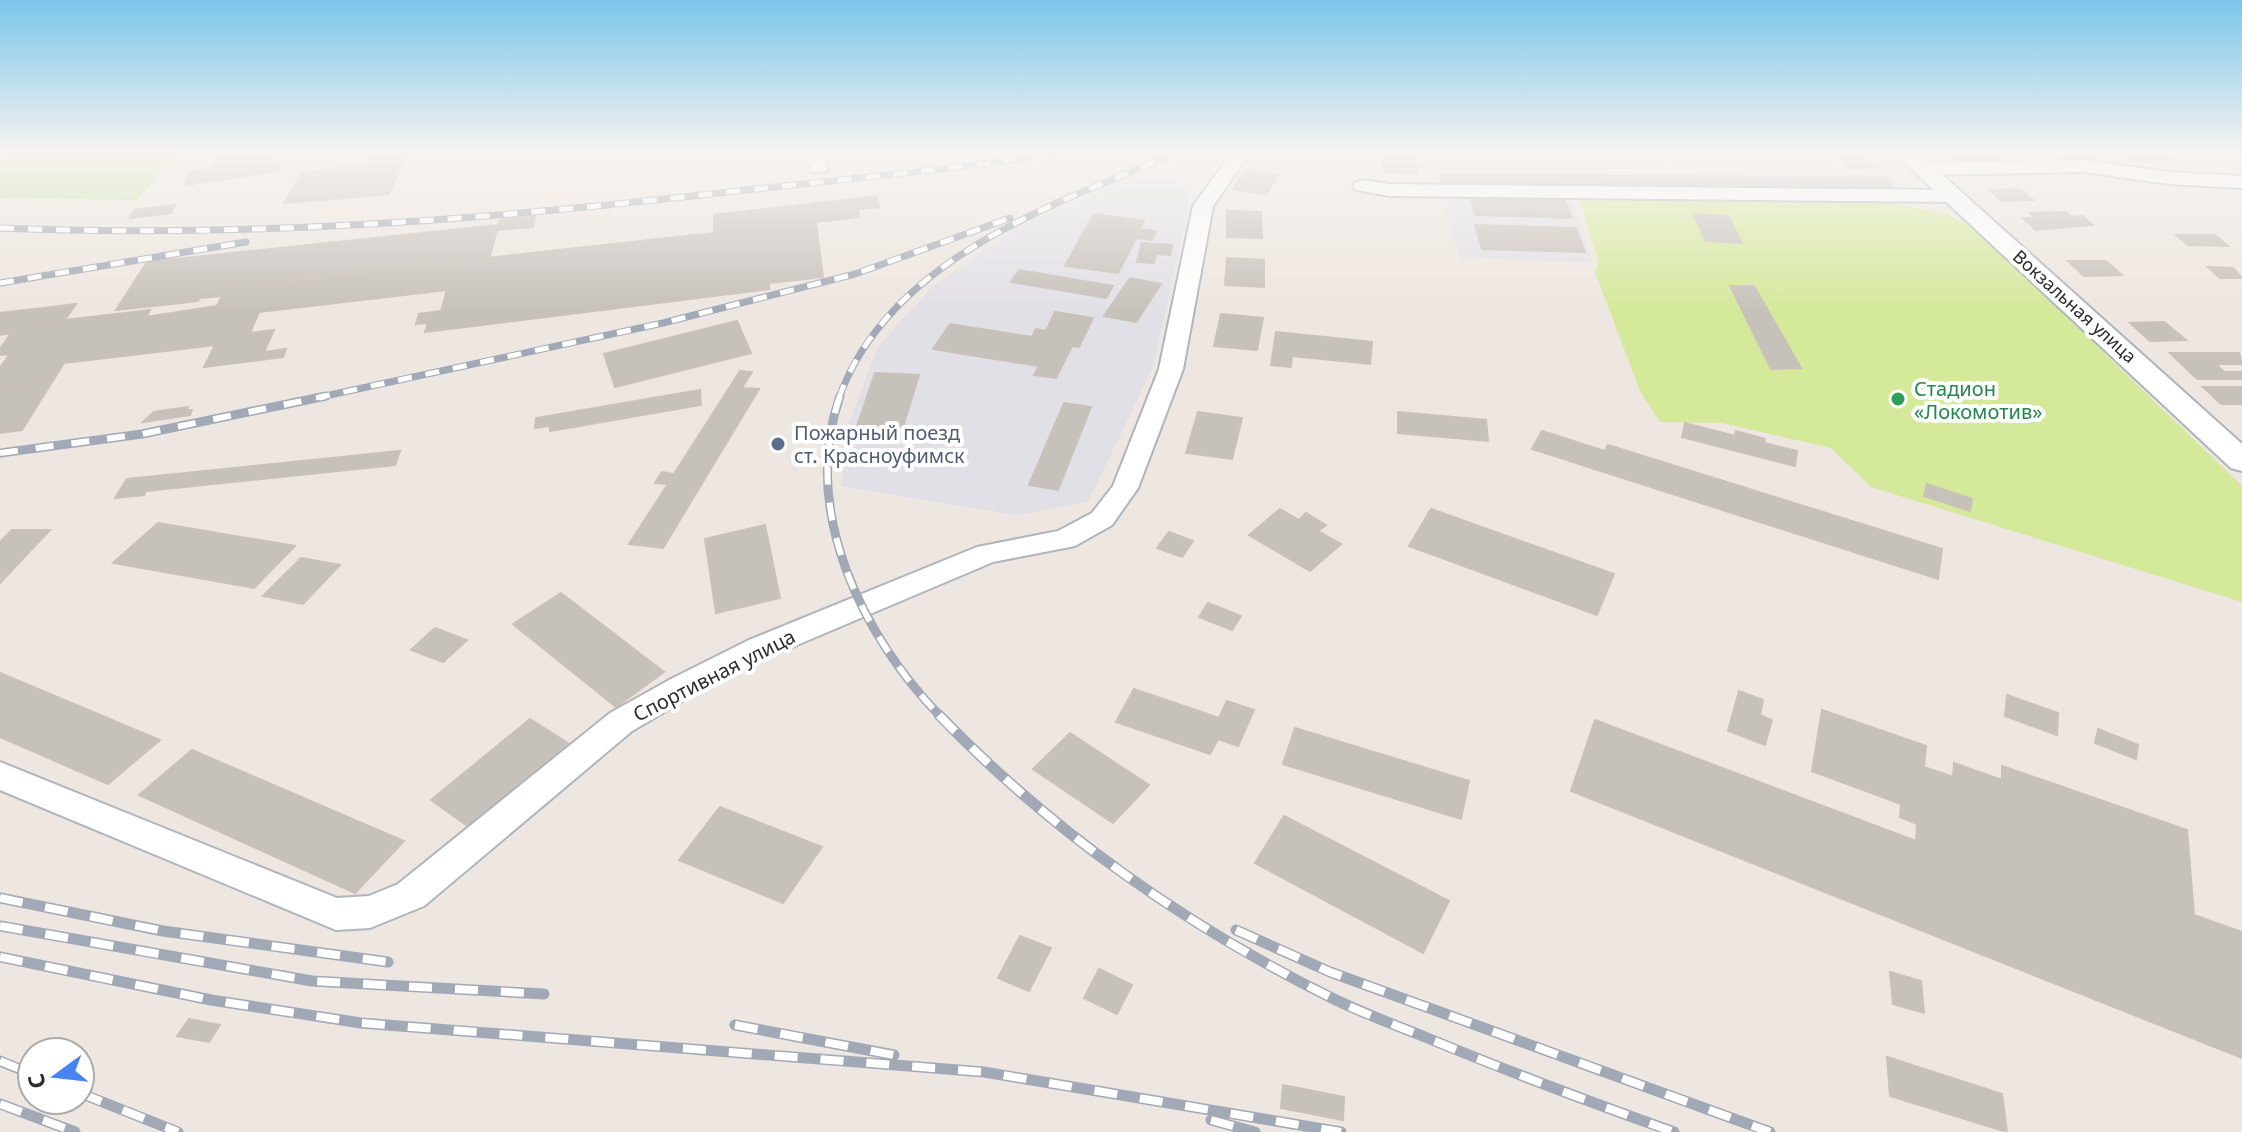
<svg xmlns="http://www.w3.org/2000/svg" width="2242" height="1132" font-family="'Noto Sans',sans-serif">
  <rect width="100%" height="100%" fill="#eee6e0"/>
  <path fill="#e1e0e7" d="M1430,163L1886,172L1912,199L1571,197L1592,263L1459,257Z
    M1163,165L1192,189L1153,367L1088,502L1016,515L841,486L845,433L878,347L932,287L1020,226Z"/>
  <path fill="#c1e29e" d="M25,153H188L177,155L137,200L0,198V156Z"/>
  <path fill="#d5e99b" d="M1579,199L1882,202L1948,214L1978,231L2242,486V602L1871,487L1831,448L1722,423L1660,422L1640,391L1595,272L1599,263Z"/>
  <path fill="#c7c1bb" stroke="#cac1b9" stroke-width="2" d="M217,153H251L250,157L273,154L271,163L280,162L279,171L185,185L189,172L212,168Z
    M369,153H408L389,194L284,203L302,172L362,166Z
    M1381,153H1412L1418,174L1385,173Z
    M1833,153H1860L1876,168L1849,169Z
    M1979,153H1992L2003,161L1960,163L1951,156Z
    M2064,153H2086L2096,161H2074Z
    M2119,153H2166L2178,163L2130,162Z
    M1245,169L1278,175L1266,195L1233,189Z
    M1440,174L1885,178L1894,188L1699,184L1702,190L1443,185Z
    M2020,189L2033,200L2002,201L1989,190Z
    M1470,194L1564,197L1572,218L1475,215Z
    M877,196L879,207L858,209L859,217L816,222L823,277L769,283V289L425,332L428,323L416,324L419,314L441,311L447,290L259,312L250,333L274,330L264,352L286,349L283,357L204,367L236,303L217,306L222,296L200,298L204,289L714,233V215Z
    M175,205L171,213L130,218L134,210Z
    M1227,211L1261,212L1262,238L1227,237Z
    M2066,212L2072,217L2082,216L2093,225L2036,230L2023,218H2035L2030,213Z
    M1094,214L1144,221L1140,229L1156,231L1152,240L1136,238L1118,273L1065,266Z
    M1693,214L1728,216L1742,243L1706,241Z
    M535,216L533,227L497,230L489,259L204,289L198,301L116,310L147,262L498,225L500,220Z
    M1475,225L1576,228L1585,252L1482,249Z
    M2176,235H2215L2228,246L2188,245Z
    M1142,243L1172,245L1170,255L1156,254L1154,263L1137,262Z
    M1227,258L1264,260V287L1225,285Z
    M2068,261H2106L2122,275L2084,276Z
    M2208,267L2233,268L2242,278H2220Z
    M1019,270L1113,286L1106,298L1011,282Z
    M1130,278L1161,284L1136,322L1104,316Z
    M1730,286H1754L1801,368L1771,369Z
    M236,303L215,345L64,363L52,382L0,388V368L31,324L150,310L146,317Z
    M76,304L65,320L31,324L10,354L0,355V349L11,333L0,335V313Z
    M1055,312L1093,318L1079,347L1072,346L1056,378L1034,375L1039,366L933,349L950,324L1032,337L1036,329L1046,331Z
    M1221,314L1263,318L1257,350L1214,346Z
    M737,321L751,353L615,387L604,354Z
    M2164,322L2186,340L2150,341L2130,323Z
    M1276,332L1372,342L1370,364L1292,356L1291,367L1271,365Z
    M2170,353H2239L2242,364H2216L2224,372H2242V379H2197Z
    M740,371L752,372L742,388L759,389L663,548L629,544L668,484L655,483L662,472L674,474Z
    M875,373L919,375L899,440L853,438Z
    M52,382L22,430L0,433V388Z
    M2203,387H2242V404H2221Z
    M700,390L701,405L550,431V426L535,428L536,418Z
    M1064,403L1091,407L1058,490L1029,485Z
    M188,407L187,410H192L190,415L143,422L154,412Z
    M1198,412L1242,418L1232,459L1186,453Z
    M1398,412L1486,420L1488,441L1398,433Z
    M1685,423L1735,436L1736,431L1765,439L1764,443L1797,451L1795,466L1682,437Z
    M1542,431L1605,451L1608,445L1942,549L1938,579L1532,449Z
    M400,451L395,465L146,491L144,495L115,498L127,479Z
    M1927,484L1972,499L1970,511L1924,496Z
    M1280,509L1299,520L1306,513L1326,525L1318,531L1341,544L1310,571L1249,535Z
    M1431,509L1614,574L1597,615L1409,546Z
    M158,523L295,546L254,588L113,563Z
    M765,525L780,598L716,613L705,539Z
    M12,530H50L0,583V542Z
    M1169,532L1193,541L1182,557L1157,548Z
    M301,558L340,565L303,604L263,596Z
    M561,593L664,672L616,707L513,624Z
    M1208,603L1241,616L1232,630L1199,617Z
    M435,628L467,640L443,662L411,650Z
    M0,673L160,740L108,784L0,737Z
    M1134,689L1219,718L1227,701L1254,710L1238,746L1218,739L1210,754L1116,722Z
    M1739,691L1763,700L1760,715L1772,720L1765,745L1728,731Z
    M2007,695L2058,713L2057,735L2005,716Z
    M1822,710L1926,746L1924,767L1953,777L1954,763L2002,780V766L2187,830L2194,915L2242,932V1058L1571,791L1595,720L1916,841L1917,824L1900,817L1901,804L1812,771Z
    M530,719L568,743L469,827L431,800Z
    M1295,728L1469,781L1461,819L1283,764Z
    M2098,729L2138,745L2136,759L2095,743Z
    M1070,733L1149,785L1113,823L1033,769Z
    M192,750L404,841L355,893L139,795Z
    M720,807L822,847L783,903L679,860Z
    M1284,816L1449,901L1423,953L1255,863Z
    M1020,936L1051,948L1029,991L998,978Z
    M1099,969L1132,985L1117,1014L1084,998Z
    M1890,972L1921,981L1924,1013L1893,1004Z
    M189,1019L220,1025L209,1042L177,1036Z
    M1887,1057L2002,1094L2007,1132L1890,1096Z
    M1283,1085L1344,1097L1343,1120L1281,1108Z"/>
  <g fill="none" stroke-linecap="round" stroke-linejoin="round">
    <defs>
      <path id="minor" d="M805,153H823L828,168L826,172H812Z
        M1232,153H1250L1213,206L1183,369L1138,488L1112,525L1075,546L993,562L771,656L693,695L632,731L424,906L370,928L336,930L0,790V762L337,898L369,896L398,884L610,713L671,679L749,640L977,547L1058,531L1092,513L1113,486L1159,369L1193,206Z
        M2084,160L2169,172L2242,176V188L2169,184L2084,172L1923,175L1914,169L1923,163Z
        M1363,180L1390,184L1953,190L1963,196L1953,202L1390,196L1356,190L1353,186L1356,182Z"/>
      <path id="tertiary" d="M1894,153H1918L2242,444V471L2231,468Z"/>
    </defs>
    <use href="#minor" stroke="#b0b5bd" stroke-width="4"/>
    <use href="#tertiary" stroke="#b0b5bd" stroke-width="4"/>
    <use href="#minor" fill="#fff" fill-rule="evenodd"/>
    <use href="#tertiary" fill="#fff" fill-rule="evenodd"/>
    <defs>
      <path id="rail-far2" d="M0,228C249,238 482,220 728,192C838,180 949,170 1058,153
        M0,283L246,242
        M316,398L663,323L855,274L1010,218
        M839,398C888,260 1054,203 1178,153"/>
      <path id="rail-far1" d="M840,396C800,510 862,636 941,717
        M0,453L142,434L326,396"/>
      <path id="rail" d="M939,715C1052,832 1189,928 1336,1000C1365,1014 1395,1025 1425,1037C1507,1071 1590,1102 1674,1132
        M0,898L163,931L388,962
        M0,926L312,981L544,994
        M1236,930L1330,972L1770,1132
        M0,957L211,1000L361,1023L984,1072L1341,1132
        M735,1025L894,1055
        M0,1061L32,1074
        M80,1093L178,1132
        M0,1104L75,1132
        M1211,1120L1255,1132"/>
    </defs>
    <use href="#rail-far2" stroke="#a2a9b6" stroke-width="7"/>
    <use href="#rail-far1" stroke="#a2a9b6" stroke-width="9"/>
    <use href="#rail" stroke="#a2a9b6" stroke-width="11"/>
    <use href="#rail-far2" stroke="#fff" stroke-width="5" stroke-dasharray="14" stroke-linecap="butt"/>
    <use href="#rail-far1" stroke="#fff" stroke-width="6" stroke-dasharray="18" stroke-linecap="butt"/>
    <use href="#rail" stroke="#fff" stroke-width="8" stroke-dasharray="23" stroke-linecap="butt"/>
  </g>
  <linearGradient id="sky" x2="0" y2="1"><stop stop-color="#7bc6ea"/><stop offset="0.49" stop-color="#f7f4f1"/><stop offset="1" stop-color="#f7f4f1" stop-opacity="0"/></linearGradient>
  <rect width="2242" height="311" fill="url(#sky)"/>
  <circle fill="#2e9e5b" stroke="#fff" stroke-width="3" cx="1898" cy="399" r="8"/>
  <circle fill="#5c6f8a" stroke="#fff" stroke-width="3" cx="778" cy="444" r="8"/>
  <g text-anchor="middle" dominant-baseline="central" stroke-width="8" stroke-linejoin="round" paint-order="stroke">
    <g font-size="18" fill="#2d2d2d" stroke="#fff">
      <text transform="translate(2075 306) rotate(42)">Вокзальная улица</text>
    </g>
    <g font-size="20" fill="#27864d" stroke="#fff" text-anchor="start">
      <text x="1914" y="388">Стадион<tspan x="1914" dy="23">«Локомотив»</tspan></text>
    </g>
    <g font-size="20" fill="#4e5e75" stroke="#fff" text-anchor="start">
      <text x="794" y="432">Пожарный поезд<tspan x="794" dy="23">ст. Красноуфимск</tspan></text>
    </g>
    <g font-size="20" fill="#2d2d2d" stroke="#fff">
      <text transform="translate(714 675) rotate(-27)">Спортивная улица</text>
    </g>
  </g>
  <g transform="translate(56 1076) rotate(255)"><circle r="38" fill="#ffffff" stroke="#ababab" stroke-width="2"/>
  <path d="M0-6L14 30L0 20L-14 30Z" fill="#4583f6"/>
  <text y="-12" font-size="22" font-weight="bold" text-anchor="middle" fill="#2d2d2d">С</text>
  </g>
</svg>
